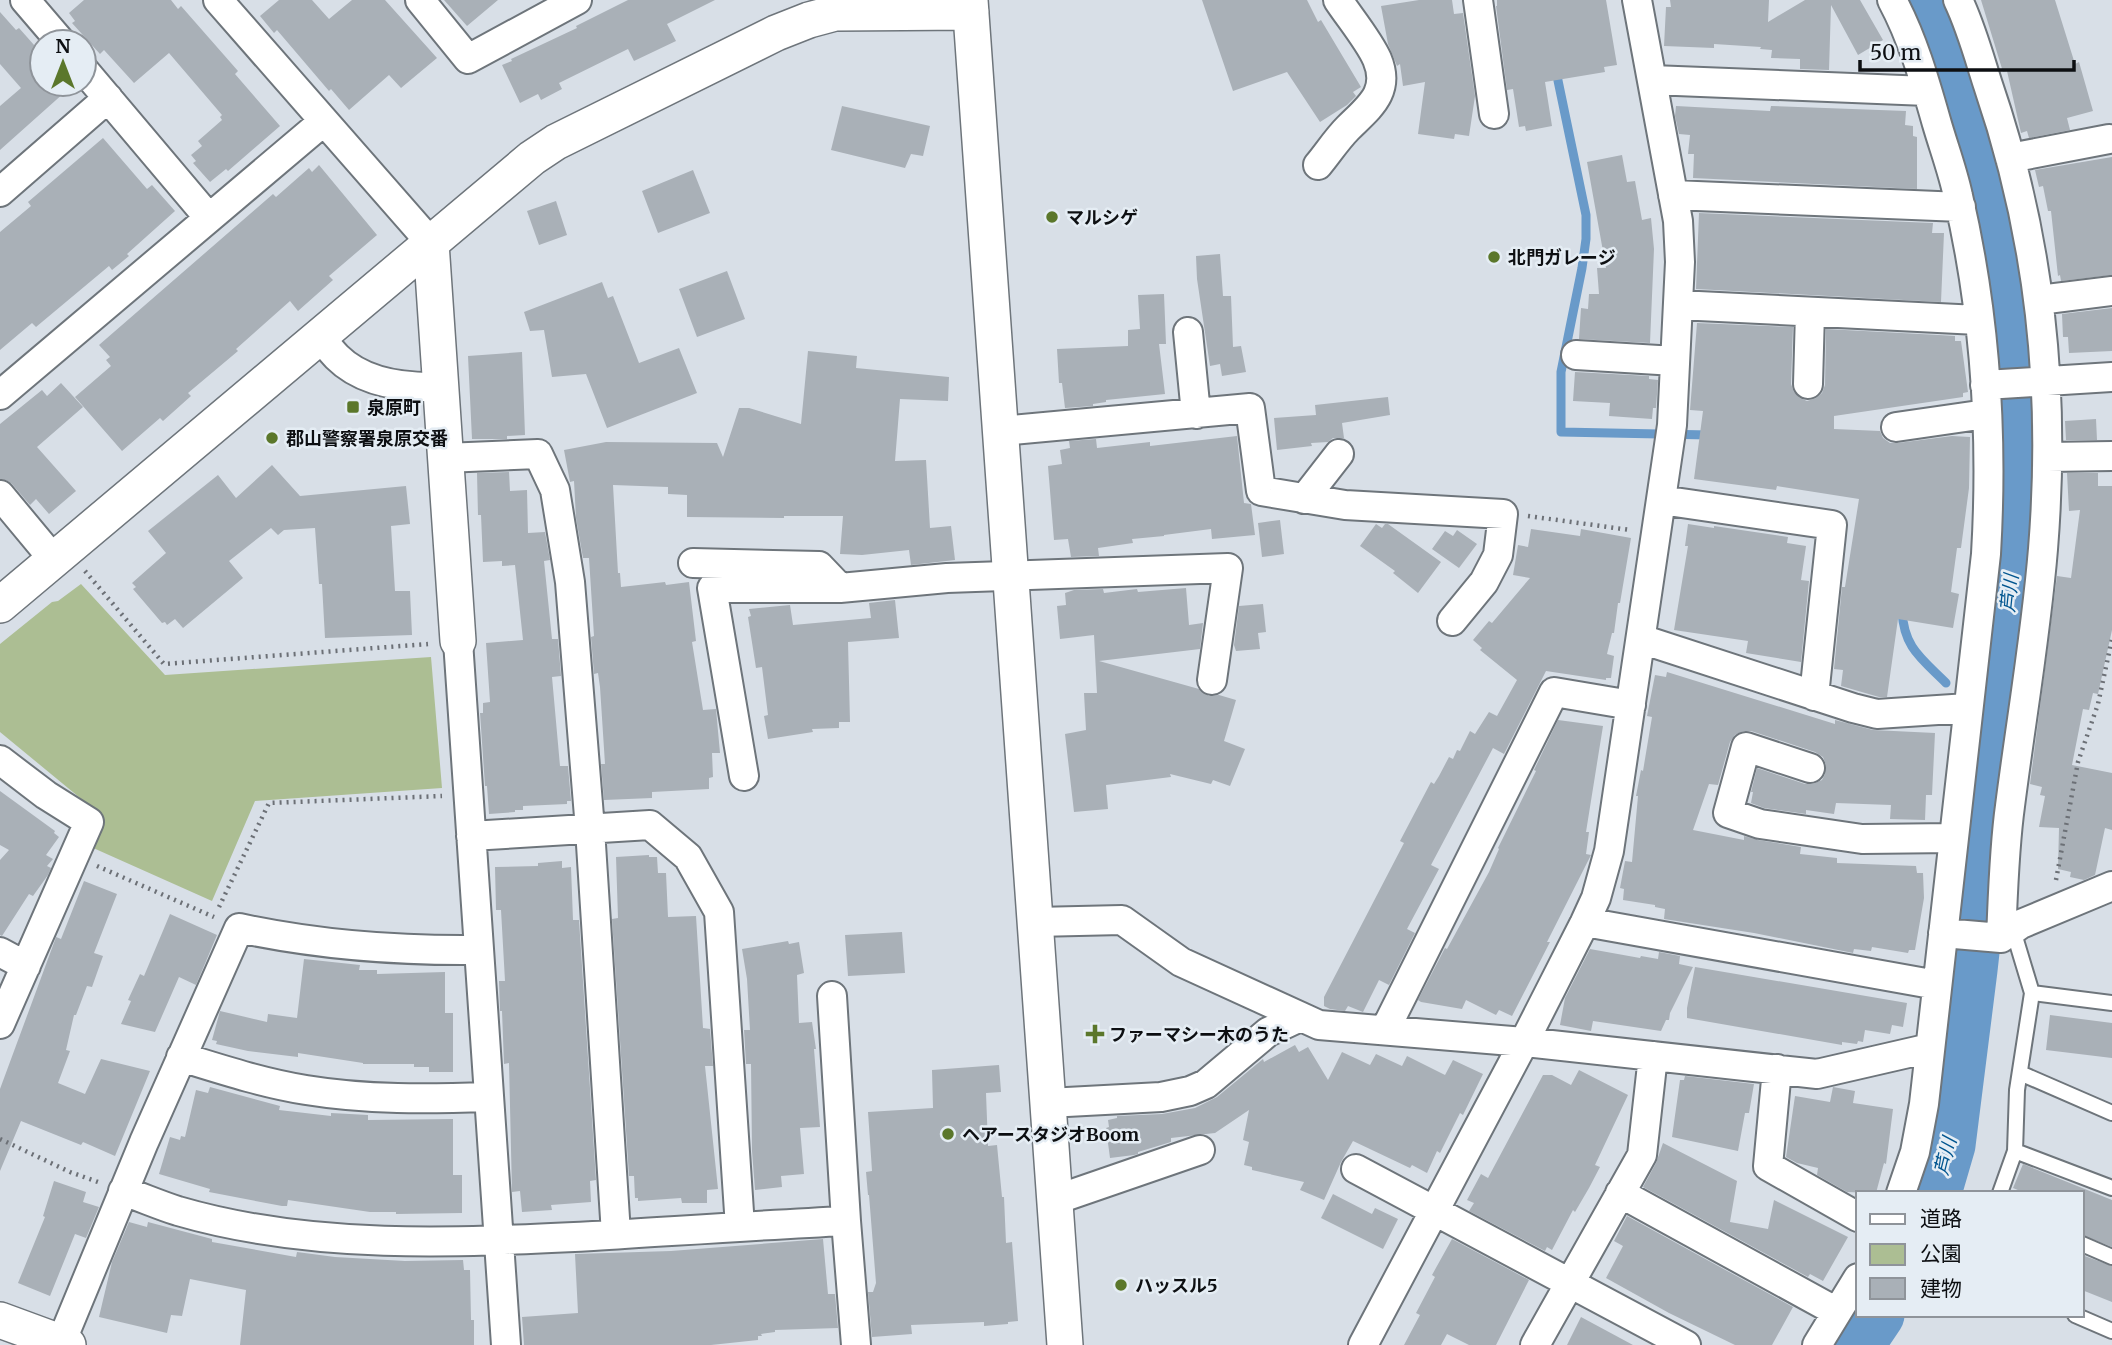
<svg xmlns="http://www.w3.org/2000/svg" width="2112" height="1345" font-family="Merriweather,'Noto Sans JP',serif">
  <rect width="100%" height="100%" fill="#d8dfe7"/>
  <path fill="#acbe93" d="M81,584L165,675L431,657L442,788L255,801L212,901L91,847L102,816L0,732V644L52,602L58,601Z"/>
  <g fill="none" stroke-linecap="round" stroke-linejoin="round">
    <path stroke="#699ac9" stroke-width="9" d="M1556,71L1586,215V239L1582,268L1561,372V432L1709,435
      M1902,611C1904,648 1921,658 1946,683"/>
    <path stroke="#699ac9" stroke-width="51" d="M1929,0L1936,11L1977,135L2001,242L2016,333L2021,479L1995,764L1972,970L1950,1145L1936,1193
      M1859,1345L1879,1315"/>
  </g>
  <path fill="#a9b0b7" d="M84,0H171L178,9L181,6L238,71L235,74L280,126L228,171L226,169L210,182L193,163L196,161L191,155L202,146L198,141L222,120L220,117L222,115L169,53L134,83L104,50L100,54L72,23L75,21L69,13Z
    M279,0H312L329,19L352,0H385L437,58L401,88L389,75L349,110L331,89L329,91L277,30L274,33L260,16Z
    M444,0H498L467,26Z
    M628,0H715L667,24L676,41L634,61L628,49L559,83L562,89L541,100L538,94L520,103L502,65L512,61L511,59L577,28L576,26Z
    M1202,0H1307L1318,22L1321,20L1361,87L1353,92L1356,96L1347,105L1320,122L1287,72L1233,91Z
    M1419,0H1452L1454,14L1463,13L1475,96L1469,136L1455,134L1454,139L1418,134L1425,82L1403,86L1400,64L1397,66L1388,44L1381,6Z
    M1497,0H1606L1617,65L1604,67L1605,72L1545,82L1552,126L1526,131L1525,126L1519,127L1513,89L1507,90L1496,6H1497Z
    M1670,0H1769L1768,22L1805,0H1860L1883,40L1858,55L1831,5L1829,70L1800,69V59L1771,58L1772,50L1760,49L1761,47L1714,44V48L1664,46L1666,7H1671Z
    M1981,0H2055L2075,64L2079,62L2093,111L2067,118L2070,130L2029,138L2027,131L2021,133L2007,71L2003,72Z
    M0,12L16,30L19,28L42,54V84H74L0,150V106L21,88L0,64Z
    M842,106L930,126L923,156L911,154L905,168L831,150Z
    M1676,106L1770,111L1771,106L1906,111L1905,125L1913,126V136L1917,137V189L1693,178L1694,154H1688L1690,135L1679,134L1675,116Z
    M103,138L147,189L152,185L175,211L127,254L129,256L112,270L109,266L36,327L32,323L0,350V232L31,206L28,202Z
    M1622,155L1627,182L1635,181L1642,220L1651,218L1654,249L1650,343L1579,339L1581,308L1588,309L1589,294H1599L1597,268H1606L1587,162Z
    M2112,157V275L2061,281L2060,275L2058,276L2051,211H2048L2043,186L2039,187L2035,170Z
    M319,165L377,235L329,276L333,280L298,311L290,301L236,349L238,351L188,393L191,396L163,421L160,418L122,451L75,397L111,366L106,360L110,357L99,345L273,194L276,197L309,168L312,172Z
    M693,170L710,213L658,233L642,191Z
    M556,201L567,235L539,245L527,211Z
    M1699,213L1933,223L1932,233H1944L1941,302L1696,289Z
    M1220,254L1223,296H1231L1233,347L1241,346L1246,372L1222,376L1220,364L1210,366L1197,279L1196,256Z
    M727,271L745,319L697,337L679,289Z
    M602,282L608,298L613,296L639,363L679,348L697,393L607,428L586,374L552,377L544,330L530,331L524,312Z
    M1164,294L1166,344H1159L1165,394L1106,400V402L1093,404V406L1065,408L1062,383H1059L1057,349L1128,346V330L1140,329L1138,295Z
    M2112,308V351L2069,353L2068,337H2063L2062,314Z
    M1697,323L1793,327L1791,384L1794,392L1800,398L1807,401L1816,398L1822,393L1825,385L1826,329L1939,335L1955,336V341H1961L1968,392L1963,393V397L1834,416V429L1880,431L1883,438L1890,443H1898L1952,436L1970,437L1969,488L1961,548H1957L1951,592L1959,594L1953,628L1898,619L1887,697H1879L1841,686L1843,670L1834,669L1842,587H1845L1859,499L1777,486L1776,490L1694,479L1703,411L1690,410Z
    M808,351L857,356L856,368L949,377L948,401L900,399L895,461L926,460L930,528L951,526L955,560L911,565L909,550L862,555L840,554L843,516H784V518L687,517V495L668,494V487L613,485L618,573H620L621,587L665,582L666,585L689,582L696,641L692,642L703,710L716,709L720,753H712L713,777L709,778V789L652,792V798L604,800L601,764H605L600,687L598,673L594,674L591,637L594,636L589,558H583L576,518L574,481L570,482L564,450L606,442L717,443L723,457L739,408H749L801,424Z
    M522,352L525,435L507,436V439H472L468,356Z
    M1575,372L1649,376V379L1658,380L1656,408H1653L1652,419L1609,416L1610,403L1573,401Z
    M61,383L83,407L37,447L76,491L49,514L36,499L30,505L12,484L6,480L0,479V424L42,390L47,396Z
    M1388,397L1390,415L1342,423L1344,438H1333L1328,442L1311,443L1312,446L1277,450L1274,418L1316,415L1315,405Z
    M2096,419L2097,440H2066L2065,421Z
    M1237,436L1244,503L1251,504L1255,535L1212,539L1211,529L1164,535V536L1132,539L1133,543L1098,548L1099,556L1071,557L1068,539L1054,540L1048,466L1062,464L1060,450L1070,448L1069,441L1096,439L1097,448L1150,442V446Z
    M272,465L300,496L406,486L410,524L391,526L395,591H410L412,635L325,638L322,584H319L315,528L284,530L278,535L271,528L229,561L243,578L183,628L175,619L167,625L165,622L162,623L133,589L136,587L132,583L166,553L148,531L218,475L236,498Z
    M509,472L510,491L527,490L528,533L545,532L550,560L544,561L552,639H558L561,676L552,677L560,766H568L571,801H567V804L523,806V810H515V812L489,814L487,786H485L480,713H483V703L490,702L486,643L523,640L515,565L502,566V561L483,562L481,515H478L477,473Z
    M2067,473H2098V486H2112V630L2098,694L2093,693L2089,710L2083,709L2072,765L2112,773V830L2105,828L2095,875L2084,880L2070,877L2071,872L2058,869L2059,828L2039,827L2045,796L2040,795L2042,787L2030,784L2057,576L2071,578L2080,510L2069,511Z
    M1280,520L1284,554L1262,557L1258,523Z
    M1376,524L1382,528L1385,524H1388L1441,562L1418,593L1393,573L1395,571L1360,546Z
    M1688,524L1714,528V526L1788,537L1787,543L1806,546L1801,580L1809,581L1801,662L1746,653L1748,641L1674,630L1688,546H1685Z
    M1531,529L1580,536L1581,529L1631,538L1620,603H1618L1614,633H1612L1607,654L1614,656L1611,678H1606V680L1546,671L1504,754L1493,748L1431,865L1439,869L1407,929L1415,933L1389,985L1379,980L1363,1012L1348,1006L1345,1011L1330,1009L1324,1006V997L1404,843L1400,841L1431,782L1434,784L1439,776L1449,757L1453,759L1457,750L1460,751L1470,731L1475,734L1489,712L1497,716L1517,680L1480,650L1482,648L1473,640L1489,621L1492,623L1530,578L1513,575L1518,545L1528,547Z
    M1457,530L1477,544L1459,568L1432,549L1445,531L1453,536Z
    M1186,588L1189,625L1203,623L1200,649L1099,661L1199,689L1209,696L1219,695L1236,700L1224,741L1245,749L1230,786L1213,780L1211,784L1170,774L1171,777L1106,785L1108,809L1074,812L1065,734L1086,730L1084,693H1097L1094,635L1060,639L1057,606L1066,605L1065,593L1074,590L1103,589L1104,593L1137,589L1138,592Z
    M895,600L899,638L848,642L850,722H839V728L812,729L813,732L768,739L764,716L768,715L762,667L756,668L748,617L751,616L749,609L790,605L793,625L871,618L869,603Z
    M1263,604L1266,632L1258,633L1260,649L1236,651L1234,645L1239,606Z
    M1667,672L1835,724V720L1873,730L1935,733L1932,795H1926L1925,820L1890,819L1891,805L1836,803L1834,814L1806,810V814L1764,808L1751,803L1753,792H1751L1757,768L1805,784H1813L1822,780L1825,774L1826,765L1823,757L1815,752L1751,731H1743L1735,735L1730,742L1718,785L1709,784L1693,830L1744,840V836L1758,840L1801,847L1800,854L1837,858V863L1916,866L1917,873H1923L1924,898L1915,950H1909L1908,953L1872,947L1871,951L1854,949L1853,953L1754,933L1664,919L1665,909L1655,907V905L1623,900L1624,889L1620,888L1625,861L1632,862L1638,796H1636L1641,770L1643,771L1652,717L1647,716L1655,675L1666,677Z
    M1558,720L1603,726L1586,832H1589L1586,854L1591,855L1547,942H1550L1512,1016L1499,1010L1496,1015L1466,1000L1462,1009L1421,1002L1418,1000L1445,948L1447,949L1489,872L1499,849L1498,848L1536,771L1534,770Z
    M0,791L55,831L54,833L59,837L46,855L53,859L47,866L51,868L48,875L33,896L29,894L2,936L0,935V860L9,850L0,845Z
    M649,855V857H657L658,873H666L668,917L696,916L703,1028L710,1029L713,1066H705L718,1189L707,1190V1203H682L681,1198L638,1201V1198H635L634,1176H629L612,919L618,918L616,857Z
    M562,861V868L571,867L573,920H579L596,1180L590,1181L591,1202L551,1205L552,1210L522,1212L520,1191L512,1192L509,1063L504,1064L502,1011H500L499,981H505L501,910H496L495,867L538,866V863Z
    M84,881L117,894L94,953L103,956L92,987L87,986L76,1015H74L66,1050L70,1051L58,1083L85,1094L101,1059L150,1071L115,1156L83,1142L81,1145L21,1121L0,1171V1089L55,940L56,937L61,939Z
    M170,914L217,935L196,985L179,977L155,1032L121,1024L131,1001L128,1000L140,974L144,976Z
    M902,932L905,973L848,976L845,935Z
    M788,941L789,944L799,942L804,973L797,975L799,1023L812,1022L816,1049H814L820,1127L800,1128L804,1174L781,1176L782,1187L755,1190L752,1151L751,1064H746L744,1030H750L747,979L742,949Z
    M1590,949L1640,958L1641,956L1658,959L1659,952L1680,956L1679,964L1693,967L1670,1013L1669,1020H1666L1661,1031L1593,1021L1591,1031L1560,1025L1565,998Z
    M304,959L360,965L359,970H377V974L445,972V1013H453V1072H429V1067H414V1064H363V1063L298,1053V1057L248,1051L216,1044L217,1041L212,1040L220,1011L267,1022L268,1014L297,1018Z
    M1695,967L1907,1003L1903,1027L1892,1025L1890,1034L1865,1030L1863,1042L1858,1041L1857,1044L1842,1042V1045L1687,1018V1008Z
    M2050,1015L2112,1023V1058L2046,1050Z
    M1295,1045L1299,1052L1308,1047L1328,1080L1342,1052L1370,1065L1376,1054L1402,1066L1407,1056L1445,1075L1453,1060L1483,1074L1463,1115L1460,1113L1440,1153L1437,1151L1427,1173L1412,1165L1410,1168L1353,1141L1341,1162L1324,1200L1300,1190L1304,1182L1252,1170V1167L1244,1165L1249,1142L1243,1140L1249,1110L1215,1133L1171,1138V1142L1138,1152V1154L1134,1155L1110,1158L1106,1128L1109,1127L1108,1120L1117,1118V1116L1162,1114L1195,1108L1217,1097L1263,1059L1264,1062Z
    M999,1065L1001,1092L986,1093L988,1146L997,1145L1002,1197H1004L1006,1243L1012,1242L1018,1321L1008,1322V1324L984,1326V1322L911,1325L912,1334L872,1337L868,1292H873L876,1283L869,1195H868L866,1172L872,1171L868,1112L933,1108L932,1070Z
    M1579,1070L1628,1095L1595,1165L1600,1167L1589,1188L1575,1212L1573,1210L1552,1250L1547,1247L1545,1251L1469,1211L1474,1203L1467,1200L1481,1174L1488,1178L1543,1075H1552L1571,1085Z
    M1685,1076L1754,1084L1749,1113H1745L1738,1151L1672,1137L1680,1080H1684Z
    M210,1087L280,1106L279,1110L331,1116V1113L368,1115V1120L453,1119V1175H462V1213L396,1214V1212H370L288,1200L287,1206H282L209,1192L210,1189L159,1174L170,1137L180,1140L181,1136L185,1137L196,1090L208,1093Z
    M1833,1087L1855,1091L1853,1103L1893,1109L1886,1164L1884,1163L1876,1193L1847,1192L1817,1175L1818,1168L1797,1163L1786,1157L1795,1096L1830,1102Z
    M1663,1143L1737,1181L1730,1222L1768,1229L1774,1200L1848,1237L1823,1281L1810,1274L1808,1277L1643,1187L1656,1163Z
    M2023,1164L2112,1200V1247L2082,1235V1193H2025L2013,1188Z
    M54,1181L86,1192L83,1202L99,1207L86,1238L75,1234L50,1296L18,1283L45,1217L43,1216Z
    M1333,1194L1372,1214L1375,1208L1398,1219L1383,1249L1321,1218Z
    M1627,1216L1793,1307L1772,1345H1735L1669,1313L1606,1278L1623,1246L1614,1241Z
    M129,1222L147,1227L148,1222L212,1239V1242L296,1257L297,1252L335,1257L405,1261L463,1260L464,1270H470L471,1320H474V1345H240L246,1290L190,1279L182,1316L171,1315L167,1333L99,1317L112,1262Z
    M823,1239L828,1294H835L838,1328L775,1330V1332L761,1334L762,1336H758V1340L711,1345H524L522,1317L578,1313L575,1254L671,1251Z
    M1452,1239L1529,1280L1496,1345H1469L1447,1334L1441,1345H1404L1420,1315L1416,1313L1435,1277L1432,1275Z
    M2082,1255L2112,1266V1302L2082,1290Z
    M1581,1317L1633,1345H1567Z"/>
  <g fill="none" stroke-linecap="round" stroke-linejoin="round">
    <defs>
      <path id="service" d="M2032,993L2112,1003
        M2020,1073L2112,1113
        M2015,1151L2112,1188
        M2000,1193L2015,1151L2017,1090L2032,993L2013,930
        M2082,1244L2112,1257
        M2075,1315L2112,1331"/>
      <path id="minor" d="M25,0L61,42
        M218,0L431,243
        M420,0L468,59L577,0
        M1478,0L1494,114
        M1892,0C1913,39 1925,82 1937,124C1944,148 1953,172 1958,196C1985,312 1993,435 1986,554L1924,1104L1915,1152L1901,1193
        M1958,0C1971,27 1979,57 1988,85C2040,237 2056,389 2043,549C2036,635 2021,720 2010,806C2004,849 2003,894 2001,938
        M84,70L209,218
        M1652,80L1927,91
        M2010,158L2109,139
        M1318,165C1328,153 1337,139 1348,128C1369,107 1391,92 1377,59C1369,41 1350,18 1338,0
        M0,192L108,98
        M1673,195L1961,207
        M2039,300L2112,291
        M1678,305L1978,320
        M1188,332L1196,414
        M319,336C325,343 331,351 337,357C363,383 406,388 440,387
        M1576,355L1675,361
        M1808,384L1810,312
        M1985,385L2112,377
        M0,395L324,121
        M1896,427L1986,414
        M1001,431L1250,408L1261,491L1345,505L1503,514L1498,555L1484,582L1452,621
        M2048,457L2112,456
        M445,458L538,454L555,490L570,582L590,829L616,1234
        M0,495L54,560
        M1304,499L1339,454
        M1661,500L1832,525L1814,696
        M693,563L819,566L840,588
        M1641,639L1853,708L1877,714L1968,708
        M458,641L506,1345
        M0,760L46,795L89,822L0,1024
        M1810,768L1746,747L1728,813L1760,824L1862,839L1954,838
        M744,776L712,588H840L947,578L1228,568L1212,680
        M471,836L650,825L688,857L719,912L740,1227
        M1035,922L1122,920L1181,962L1319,1025L1524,1042L1817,1074L1930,1048
        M1585,922L1937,985
        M1943,933L2001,938
        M2001,938L2021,924L2112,886
        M0,952L26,966
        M832,996L846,1221
        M1385,1030L1554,692L1631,705
        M181,1057C223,1070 263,1083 306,1090C367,1100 428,1099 489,1097
        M1777,1069L1768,1166L1858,1217
        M1048,1103L1161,1097L1190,1091L1206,1084L1268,1032L1300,1017
        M1356,1169L1686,1345
        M123,1191C141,1197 159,1205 178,1211C312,1250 455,1243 593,1236C677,1231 762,1225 846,1221L856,1345
        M1620,1193L1837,1312
        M1055,1200L1200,1150
        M60,1345L144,1142L239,928C318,945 398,951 479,950
        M1363,1345L1524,1042L1585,922L1596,898L1609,851L1672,425L1680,262L1678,221L1637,0
        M1535,1345L1642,1155L1653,1056
        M1817,1345L1858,1278"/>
      <path id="tertiary" d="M970,0L1065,1345
        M431,243L458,641
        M0,605L532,158L556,142L776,33L809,20L835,13L971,12
        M0,1320L68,1345"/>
    </defs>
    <use href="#service" stroke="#6e757b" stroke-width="18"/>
    <use href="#minor" stroke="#6e757b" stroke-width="32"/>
    <use href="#tertiary" stroke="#6e757b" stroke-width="38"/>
    <path stroke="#6c7076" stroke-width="4.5" stroke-dasharray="2 5" stroke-linecap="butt" d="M1528,516L1630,530
      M85,571L164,664L428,644
      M97,866L214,917
      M2056,880L2078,762L2098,704L2112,639
      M219,907L269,803L442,796
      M0,1139L70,1172L98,1182"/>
    <use href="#service" stroke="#fff" stroke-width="14"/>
    <use href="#minor" stroke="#fff" stroke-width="28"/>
    <use href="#tertiary" stroke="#fff" stroke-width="35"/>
  </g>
  <g fill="#5b772b" stroke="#e5edf4" stroke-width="2.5">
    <circle cx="1052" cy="217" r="7"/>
    <circle cx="1494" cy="257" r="7"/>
    <rect x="346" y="400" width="14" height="14" rx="3.5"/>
    <circle cx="272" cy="438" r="7"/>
    <path d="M1091.5 1023.5h7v7h7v7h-7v7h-7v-7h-7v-7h7z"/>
    <circle cx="948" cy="1134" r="7"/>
    <circle cx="1121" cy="1285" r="7"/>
  </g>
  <g text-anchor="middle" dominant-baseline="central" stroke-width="5" stroke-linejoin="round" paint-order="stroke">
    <g font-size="18" font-weight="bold" fill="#0d0f12" stroke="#e5edf4" text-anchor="start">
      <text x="1066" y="217">マルシゲ</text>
      <text x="1508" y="257">北門ガレージ</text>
      <text x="367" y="407">泉原町</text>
      <text x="286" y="438">郡山警察署泉原交番</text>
      <text x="1109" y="1034">ファーマシー木のうた</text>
      <text x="962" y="1134">ヘアースタジオBoom</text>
      <text x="1135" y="1285">ハッスル5</text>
    </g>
    <g font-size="19" font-style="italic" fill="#00558f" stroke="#e5edf4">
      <text transform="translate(2009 593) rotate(-84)">芦川</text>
      <text transform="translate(1945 1156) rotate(-76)">芦川</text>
    </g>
  </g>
  <rect x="1856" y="1191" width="228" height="126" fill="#e5edf4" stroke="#8f949a" stroke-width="2"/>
  <rect x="1870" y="1214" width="35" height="10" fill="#ffffff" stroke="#8f949a" stroke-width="2"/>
  <text x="1920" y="1226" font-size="21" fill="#0d0f12">道路</text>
  <rect x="1870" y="1244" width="35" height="21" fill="#acbe93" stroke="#8f949a" stroke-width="2"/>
  <text x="1920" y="1261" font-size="21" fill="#0d0f12">公園</text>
  <rect x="1870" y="1278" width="35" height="21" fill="#a9b0b7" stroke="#8f949a" stroke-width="2"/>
  <text x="1920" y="1296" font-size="21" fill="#0d0f12">建物</text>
  <g transform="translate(63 63)"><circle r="33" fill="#e5edf4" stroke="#8f949a" stroke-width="2"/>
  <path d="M0-5L12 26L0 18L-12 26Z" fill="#5b772b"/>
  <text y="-10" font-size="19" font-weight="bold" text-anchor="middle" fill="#0d0f12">N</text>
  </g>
  <path d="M1860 60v10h214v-10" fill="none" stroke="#0d0f12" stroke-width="3.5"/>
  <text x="1870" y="60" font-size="21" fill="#0d0f12" stroke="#e5edf4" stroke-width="5" paint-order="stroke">50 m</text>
</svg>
